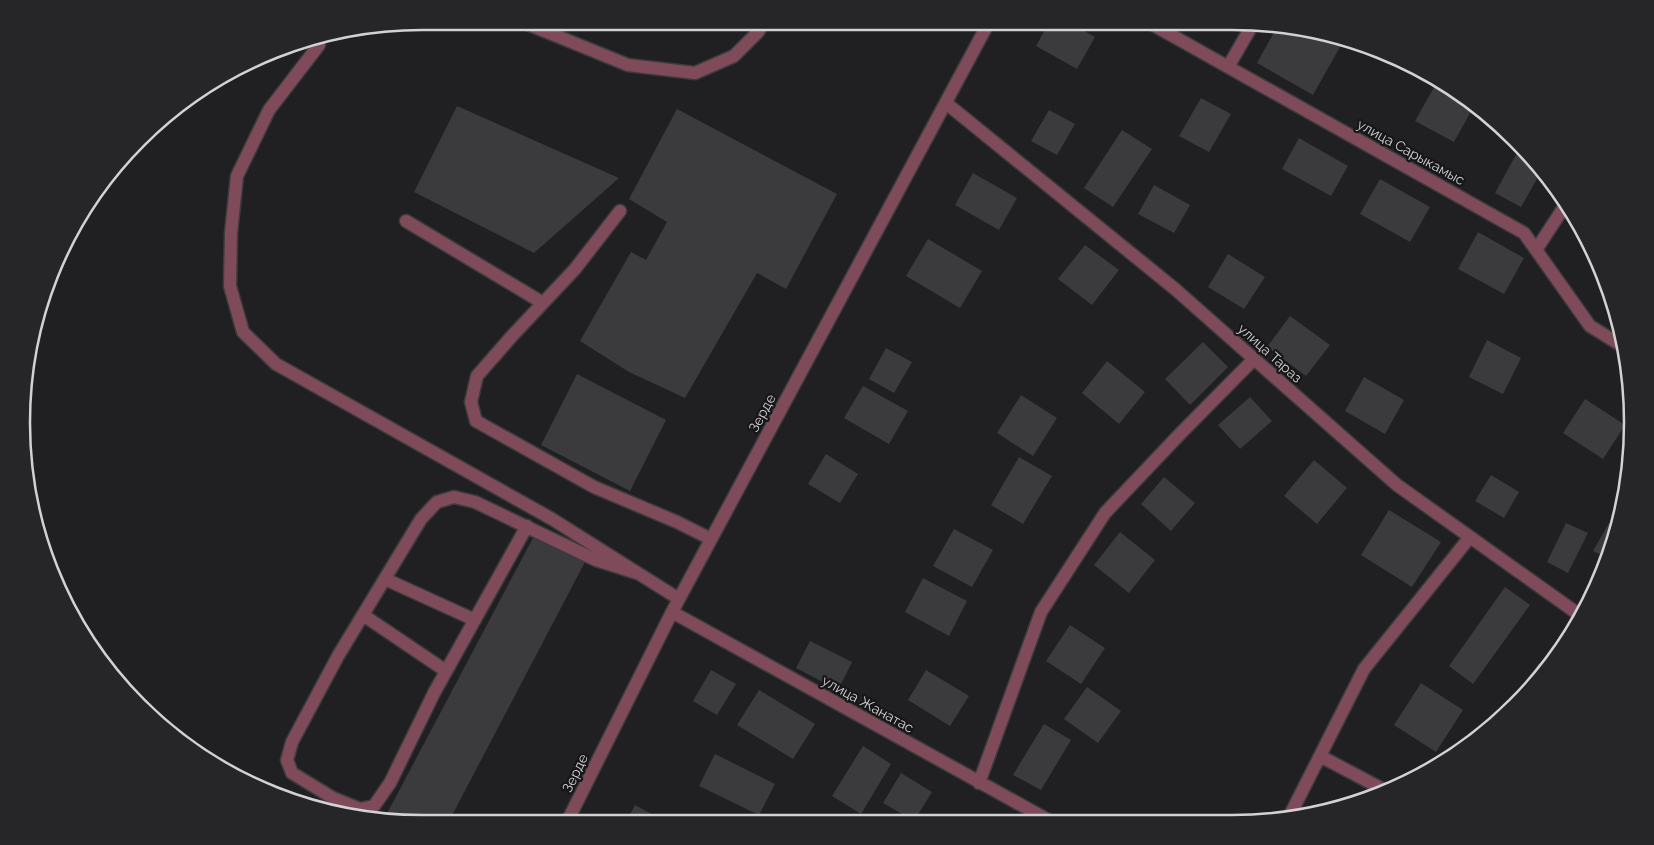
<svg xmlns="http://www.w3.org/2000/svg" width="1654" height="845" font-family="Raleway,sans-serif">
  <rect width="100%" height="100%" fill="#201f21"/>
  <path fill="#3b3a3d" d="M1049,22H1068L1095,37L1077,69L1036,46Z
    M1278,25L1336,35L1345,38L1313,95L1257,63Z
    M1437,82L1475,104L1454,142L1415,121Z
    M1201,98L1231,114L1209,152L1179,136Z
    M457,106L619,178L534,253L414,192Z
    M677,109L837,194L786,289L757,273L685,398L629,372L580,341L631,252L646,260L667,222L629,199Z
    M1049,110L1075,124L1057,155L1031,141Z
    M1122,130L1152,149L1113,207L1084,188Z
    M1299,138L1348,166L1331,196L1282,169Z
    M1518,151L1535,161L1542,170L1521,207L1495,193Z
    M973,173L1017,198L999,230L955,205Z
    M1380,179L1430,207L1410,242L1360,214Z
    M1154,185L1190,205L1174,233L1138,214Z
    M1478,232L1524,258L1504,294L1458,269Z
    M928,239L982,271L960,308L906,276Z
    M1085,245L1119,270L1092,305L1058,279Z
    M1228,254L1265,277L1244,309L1208,287Z
    M1290,316L1330,345L1306,376L1267,347Z
    M1487,340L1521,358L1503,394L1469,377Z
    M1203,342L1228,367L1190,405L1165,379Z
    M886,348L912,362L894,393L869,379Z
    M1107,361L1145,392L1119,424L1082,393Z
    M577,374L666,420L630,491L541,445Z
    M1364,377L1404,400L1385,434L1345,411Z
    M863,386L908,411L889,444L844,418Z
    M1021,395L1057,418L1033,456L997,433Z
    M1250,397L1272,421L1240,449L1218,425Z
    M1585,399L1625,425L1603,459L1563,433Z
    M826,454L858,474L840,503L808,484Z
    M1019,457L1052,476L1023,524L991,505Z
    M1314,460L1347,488L1317,524L1284,496Z
    M1491,475L1519,492L1504,518L1475,501Z
    M1164,477L1195,503L1171,531L1141,504Z
    M1389,510L1441,542L1412,587L1361,555Z
    M1566,523L1588,533L1568,573L1547,562Z
    M1609,523L1618,528L1607,558L1593,551Z
    M954,529L993,550L972,587L933,566Z
    M1120,532L1155,560L1129,593L1094,565Z
    M534,536L585,562L448,823H397L383,821Z
    M923,578L967,601L949,636L905,612Z
    M1505,587L1530,605L1473,684L1449,666Z
    M1070,625L1105,648L1081,684L1046,661Z
    M810,641L852,662L838,690L796,668Z
    M1539,663L1546,668L1533,687L1511,707L1509,706Z
    M711,670L736,684L717,715L693,701Z
    M926,670L969,696L950,726L908,700Z
    M1421,683L1463,710L1436,752L1394,725Z
    M1087,687L1121,711L1098,743L1064,719Z
    M759,690L815,724L793,759L737,725Z
    M1044,724L1071,740L1041,790L1013,775Z
    M863,746L891,764L861,814L832,796Z
    M715,754L775,784L759,815L699,786Z
    M901,773L932,792L914,821L883,803Z
    M635,805L666,822H626Z"/>
  <g fill="none" stroke-linecap="round" stroke-linejoin="round">
    <defs>
      <path id="minor" d="M520,21L628,65L695,73L734,56L758,32L764,22
        M1148,22L1524,233L1590,326L1624,347
        M319,45L269,110L237,176L231,233L230,286L243,332L276,364L552,519L679,599
        M1228,67L1254,22
        M946,103L1175,289L1397,485L1581,616
        M620,211L575,269L512,336L477,376L471,402L476,421L594,487L677,522L711,539
        M406,221L543,303
        M1536,250L1566,204
        M527,526L434,693L390,783L374,806L360,809L333,798L292,773L287,760L292,742L338,656L421,519L437,502L454,497L475,502L596,560L637,573
        M385,579L475,620
        M672,612L1050,821
        M363,615L446,671
        M1320,756L1388,792
        M979,783L1041,612L1105,513L1179,435L1254,359
        M1288,819L1364,669L1470,537
        M567,822L672,612L989,22"/>
    </defs>
    <use href="#minor" stroke="#3c3b3d" stroke-width="15"/>
    <use href="#minor" stroke="#7f4b5a" stroke-width="12"/>
  </g>
  <g text-anchor="middle" dominant-baseline="central" stroke-width="4.5" stroke-linejoin="round" paint-order="stroke">
    <g font-size="14" fill="#d2d1d3" stroke="#171618">
      <text transform="translate(1411 152) rotate(29)">улица Сарыкамыс</text>
      <text transform="translate(1270 353) rotate(42)">улица Тараз</text>
      <text transform="translate(762 413) rotate(-62)">Зерде</text>
      <text transform="translate(868 704) rotate(29)">улица Жанатас</text>
      <text transform="translate(575 773) rotate(-64)">Зерде</text>
    </g>
  </g>
  <path d="M0 0H1654V845H0ZM422 30H1232A392 392 0 0 1 1624 422V423A392 392 0 0 1 1232 815H422A392 392 0 0 1 30 423V422A392 392 0 0 1 422 30Z" fill="#262527" fill-rule="evenodd"/>
  <path fill="none" stroke="#d2d1d3" stroke-width="2.5" d="M422 30H1232A392 392 0 0 1 1624 422V423A392 392 0 0 1 1232 815H422A392 392 0 0 1 30 423V422A392 392 0 0 1 422 30Z"/>
</svg>
